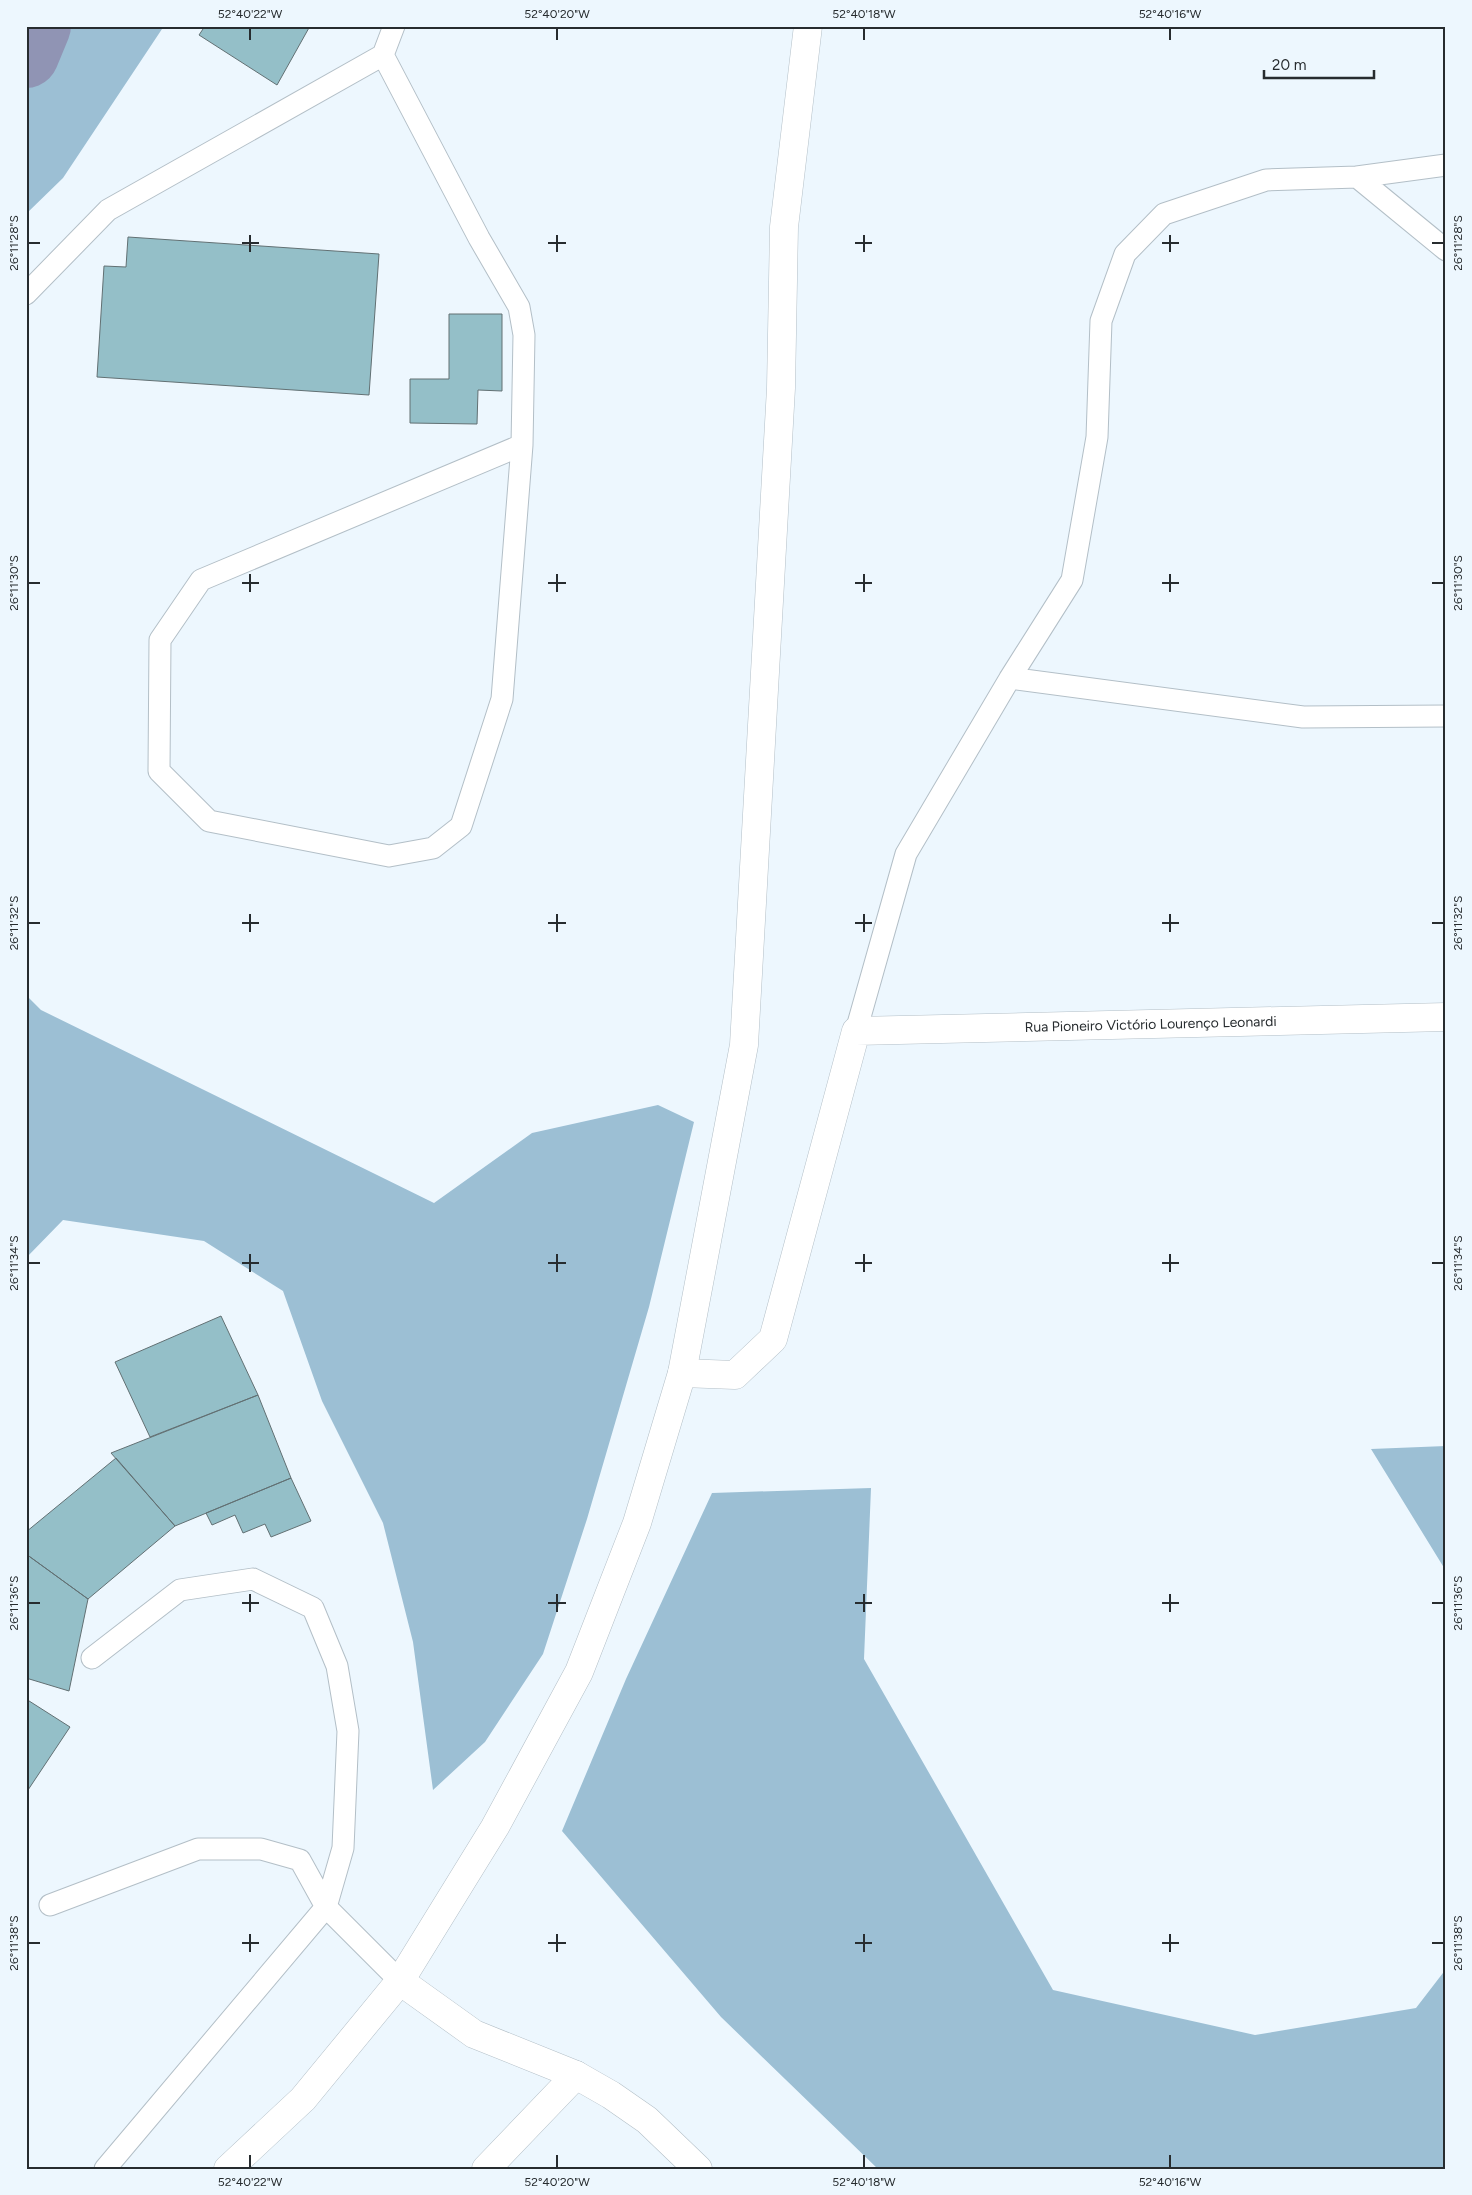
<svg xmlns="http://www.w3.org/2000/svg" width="1472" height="2195" font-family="Figtree,sans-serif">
  <rect width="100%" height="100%" fill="#edf7fe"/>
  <path fill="#9cbfd4" d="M38,26H164L63,178L26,214V55Z
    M26,995L41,1010L434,1203L532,1133L658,1105L694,1122L649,1307L587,1519L543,1654L485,1742L433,1790L413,1642L383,1523L322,1401L283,1291L204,1241L63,1220L26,1258Z
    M1446,1446V1571L1371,1449Z
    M871,1488L864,1659L1053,1990L1255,2035L1416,2008L1446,1969V2169H878L721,2017L562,1831L626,1679L712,1493Z"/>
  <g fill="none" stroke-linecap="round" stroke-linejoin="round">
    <path stroke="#9094b4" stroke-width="66" d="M26,55L38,26"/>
  </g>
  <path fill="#94bfc8" stroke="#627073" d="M205,26H310L277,85L199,35Z
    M128,237L379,254L369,395L97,377L104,266L126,267Z
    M449,314H502V391L478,390L477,424L410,423V379H449Z
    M221,1316L258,1395L150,1437L115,1362Z
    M258,1395L291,1478L175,1526L111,1453Z
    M116,1458L175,1526L88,1599L26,1554V1532Z
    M291,1478L311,1521L271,1537L265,1524L243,1533L235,1515L212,1525L206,1513Z
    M26,1554L88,1599L69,1691L26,1678Z
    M26,1699L70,1727L26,1793Z"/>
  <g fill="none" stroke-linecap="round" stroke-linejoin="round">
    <defs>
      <path id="lane" d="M383,55L479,238L519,307L524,335L522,445L502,699L461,826L433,848L389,856L209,821L159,771L160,640L201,580L522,445
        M1357,177L1446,165
        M26,294L108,210L383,55L394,26
        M1010,678L1303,717L1446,716
        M856,1031L906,854L1010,678L1072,580L1097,437L1101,321L1125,254L1164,214L1266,180L1357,177L1446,250
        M92,1658L180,1590L253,1579L313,1608L337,1666L348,1731L343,1848L326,1907L105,2169
        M50,1905L198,1849H261L300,1860L326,1907L400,1981"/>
      <g id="street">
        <path id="s1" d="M682,1373L735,1375L773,1339L856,1031L1446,1017"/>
        <path d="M400,1981L474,2034L576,2075L611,2095L647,2120L698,2169"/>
        <path d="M486,2169L576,2075"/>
      </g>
      <path id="highway" d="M228,2169L303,2099L400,1981L495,1827L579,1672L637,1523L682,1373L744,1045L781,388L784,227L808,26"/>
    </defs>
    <use href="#lane" stroke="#b3bfc7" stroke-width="23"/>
    <use href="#street" stroke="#b3bfc7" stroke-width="29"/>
    <use href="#highway" stroke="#b3bfc7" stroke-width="29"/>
    <use href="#lane" stroke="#fff" stroke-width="21"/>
    <use href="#street" stroke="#fff" stroke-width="28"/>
    <use href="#highway" stroke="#fff" stroke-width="28"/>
  </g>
  <path fill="none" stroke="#272c2f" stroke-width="2" d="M250,28V40M557,28V40M864,28V40M1170,28V40M250,235V252M557,235V252M864,235V252M1170,235V252M28,243H40M242,243H259M548,243H566M855,243H872M1162,243H1179M1432,243H1444M250,574V592M557,574V592M864,574V592M1170,574V592M28,583H40M242,583H259M548,583H566M855,583H872M1162,583H1179M1432,583H1444M250,914V932M557,914V932M864,914V932M1170,914V932M28,923H40M242,923H259M548,923H566M855,923H872M1162,923H1179M1432,923H1444M250,1254V1272M557,1254V1272M864,1254V1272M1170,1254V1272M28,1263H40M242,1263H259M548,1263H566M855,1263H872M1162,1263H1179M1432,1263H1444M250,1594V1612M557,1594V1612M864,1594V1612M1170,1594V1612M28,1603H40M242,1603H259M548,1603H566M855,1603H872M1162,1603H1179M1432,1603H1444M250,1934V1952M557,1934V1952M864,1934V1952M1170,1934V1952M28,1943H40M242,1943H259M548,1943H566M855,1943H872M1162,1943H1179M1432,1943H1444M250,2155V2168M557,2155V2168M864,2155V2168M1170,2155V2168"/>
  <g text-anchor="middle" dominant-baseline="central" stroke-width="4" stroke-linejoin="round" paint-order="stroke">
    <g font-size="14" fill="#272c2f" stroke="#edf7fe">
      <text stroke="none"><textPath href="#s1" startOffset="719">Rua Pioneiro Victório Lourenço Leonardi</textPath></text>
    </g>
  </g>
  <rect width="1472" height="2195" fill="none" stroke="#edf7fe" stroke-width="55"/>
  <path d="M1264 70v8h110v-8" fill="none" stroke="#272c2f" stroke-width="2.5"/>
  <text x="1272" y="70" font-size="15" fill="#272c2f" stroke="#edf7fe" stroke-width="4" paint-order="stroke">20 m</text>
  <rect x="28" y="28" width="1416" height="2140" fill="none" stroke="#272c2f" stroke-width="2"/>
  <g font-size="12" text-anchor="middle" fill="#272c2f">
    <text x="250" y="18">52°40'22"W</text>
    <text x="557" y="18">52°40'20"W</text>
    <text x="864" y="18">52°40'18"W</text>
    <text x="1170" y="18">52°40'16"W</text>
    <text transform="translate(14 243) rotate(-90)" y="4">26°11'28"S</text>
    <text transform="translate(1458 243) rotate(-90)" y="4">26°11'28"S</text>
    <text transform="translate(14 583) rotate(-90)" y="4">26°11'30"S</text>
    <text transform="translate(1458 583) rotate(-90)" y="4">26°11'30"S</text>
    <text transform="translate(14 923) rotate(-90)" y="4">26°11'32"S</text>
    <text transform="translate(1458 923) rotate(-90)" y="4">26°11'32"S</text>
    <text transform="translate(14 1263) rotate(-90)" y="4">26°11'34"S</text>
    <text transform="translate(1458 1263) rotate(-90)" y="4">26°11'34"S</text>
    <text transform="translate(14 1603) rotate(-90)" y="4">26°11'36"S</text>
    <text transform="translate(1458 1603) rotate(-90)" y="4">26°11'36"S</text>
    <text transform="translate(14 1943) rotate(-90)" y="4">26°11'38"S</text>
    <text transform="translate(1458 1943) rotate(-90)" y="4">26°11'38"S</text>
    <text x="250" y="2186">52°40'22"W</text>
    <text x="557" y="2186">52°40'20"W</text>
    <text x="864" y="2186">52°40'18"W</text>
    <text x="1170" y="2186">52°40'16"W</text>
  </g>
</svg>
